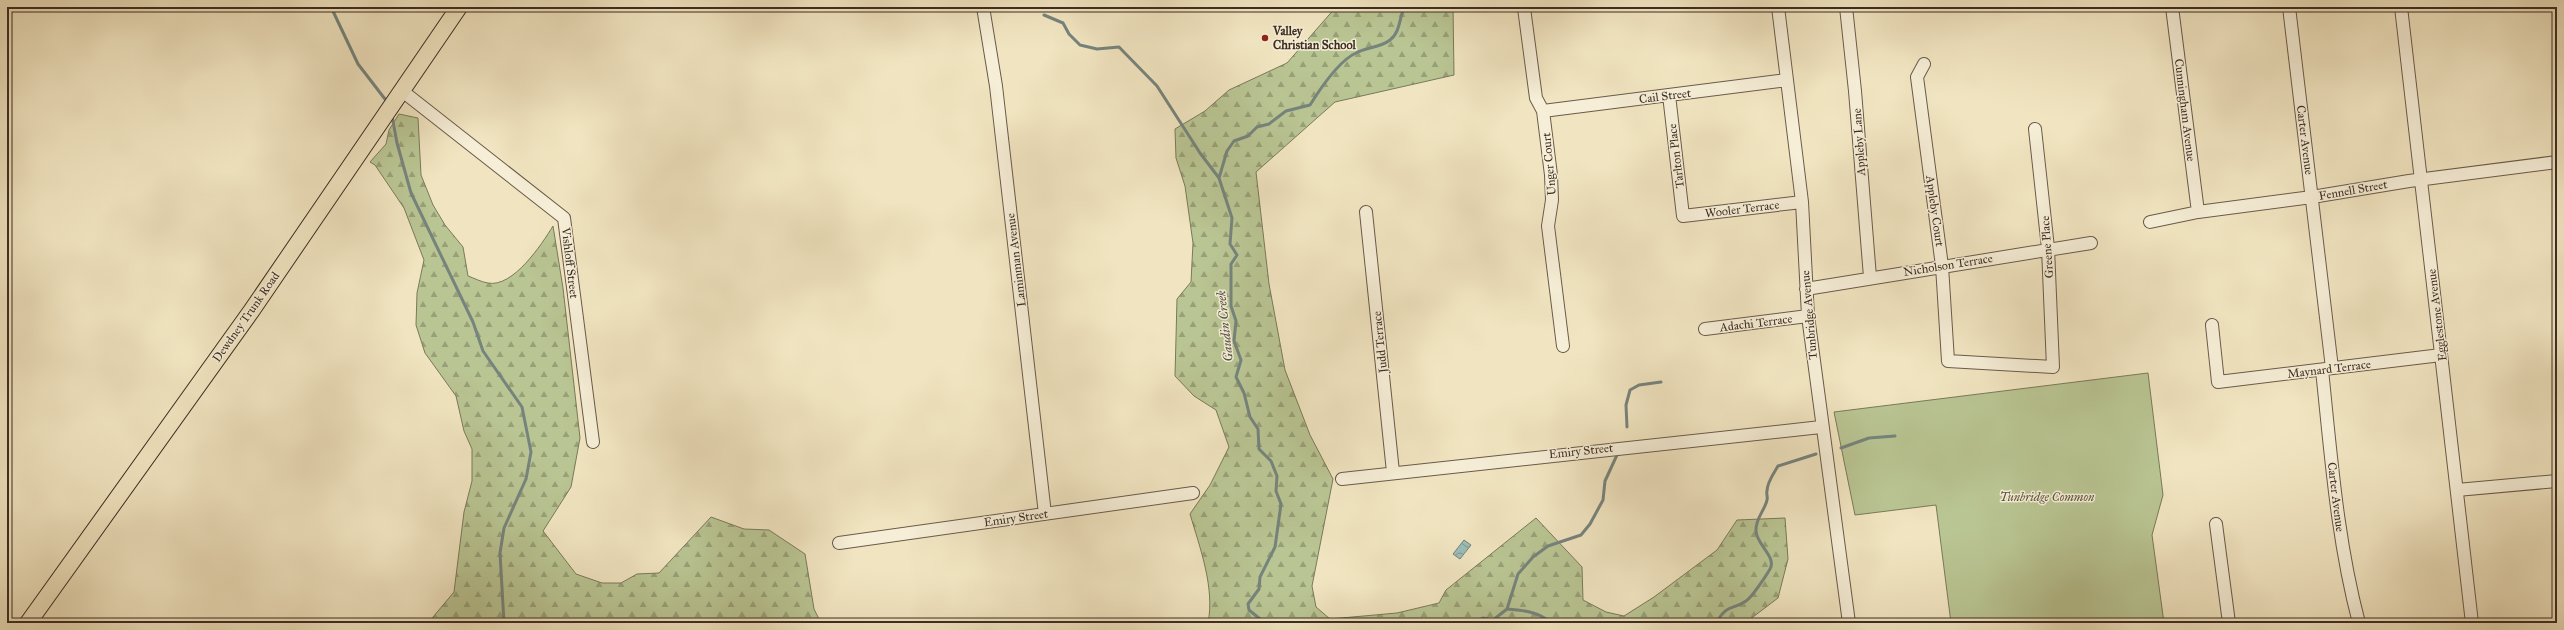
<svg xmlns="http://www.w3.org/2000/svg" width="2564" height="630" font-family="'IM FELL Great Primer',serif">
  <defs>
    <pattern id="forest-firs" width="22" height="20" patternUnits="userSpaceOnUse"><rect width="22" height="20" fill="#b9c593"/><path d="M5 1l3.5 6h-7zM16 11l3.5 6h-7z" fill="#98a078"/></pattern>
    <pattern id="water-waves" width="16" height="10" patternUnits="userSpaceOnUse"><rect width="16" height="10" fill="#9cbeb9"/><path d="M0 5q4-4 8 0t8 0" fill="none" stroke="#809b96"/></pattern>
  </defs>
  <rect width="100%" height="100%" fill="#f1e5c1"/>
  <filter id="stains"><feTurbulence type="fractalNoise" baseFrequency=".005" numOctaves="4"/><feColorMatrix values="0 0 0 0 .2 0 0 0 0 .09 0 0 0 0 .02 0 0 0 .5 -.17"/></filter>
  <radialGradient id="worn" r=".72"><stop offset=".6" stop-color="#630" stop-opacity="0"/><stop offset="1" stop-color="#630" stop-opacity=".3"/></radialGradient>
  <path fill="url(#forest-firs)" stroke="#7a795a" d="M1336,7H1453L1454,75L1335,102L1256,172L1269,284L1285,370L1310,435L1333,479L1312,586L1316,607L1330,619L1397,613L1439,603L1446,590L1536,518L1582,567L1583,600L1606,612L1624,616L1654,597L1717,550L1737,520L1785,518L1788,559L1778,598L1745,623H1208C1215,588 1200,548 1190,514L1210,485L1229,447L1216,410L1194,396L1175,376L1177,299L1191,282L1193,243L1185,186L1176,158L1175,129L1205,111L1229,90L1287,63Z
    M399,114L418,118L421,175L433,205L445,225L463,247L468,276C474,278 481,282 488,283C513,288 542,244 553,226L563,288L580,438L571,487L543,531L576,574L602,583H621L637,574L659,573L711,517L744,529L769,530L805,554L814,609L821,623H428L454,592L464,512L472,481V449L464,431L456,396L425,353L416,325L417,293L424,260L404,208L375,165L370,162L386,144L389,130Z"/>
  <path fill="#b9c593" stroke="#7a795a" d="M2148,373L2163,495L2152,535L2164,623H1951L1936,505L1855,515L1834,412Z"/>
  <path fill="url(#water-waves)" stroke="#76847d" d="M1464,540L1471,545L1460,559L1453,554Z"/>
  <g fill="none" stroke-linecap="round" stroke-linejoin="round">
    <path stroke="#76847d" stroke-width="3" d="M331,7L358,64L388,103
      M1044,15L1063,23L1069,34L1080,45L1097,49L1119,47L1157,86L1200,153L1219,178
      M392,116L397,143L411,193L473,322L483,351L522,407L531,452L526,479L504,528L500,553L504,623
      M1627,427L1626,405L1630,390L1639,385L1661,382
      M1841,448L1869,438L1895,436
      M1507,609L1518,574L1533,557L1548,546L1581,535L1590,524L1603,500L1605,481L1617,455
      M1265,623L1249,610L1248,604L1259,589L1260,577L1275,547L1281,504L1276,491L1277,476L1271,461L1259,449L1258,429L1250,417L1244,393L1236,377L1241,360L1234,341L1236,321L1231,306V264L1237,255L1230,244L1232,218L1219,178L1227,151L1234,141L1248,136L1257,127L1269,124L1286,111L1310,105C1320,89 1338,61 1356,53C1367,47 1380,48 1390,40C1401,32 1399,15 1405,7
      M1473,623L1483,618L1493,620L1507,609C1522,610 1540,612 1551,623
      M1716,623C1728,603 1731,611 1746,601C1752,597 1766,576 1770,569C1777,557 1756,544 1756,531C1755,519 1765,510 1767,500C1768,497 1766,494 1767,491C1767,482 1774,473 1778,466L1816,454"/>
    <defs>
      <path id="minor" d="M983,7L996,86L1045,514
        M1778,7L1802,202L1808,316L1849,623
        M1846,7L1855,91L1870,277
        M2172,7L2198,212
        M2289,7L2332,368
        M2401,7L2472,623
        M1524,8L1536,98L1543,111L1551,175L1552,200L1548,226L1563,346
        M1924,64L1917,77L1942,266L1948,361L2053,367L2048,248L2035,129
        M401,90L564,218L593,442
        M1669,95L1683,216L1802,202
        M1543,111L1787,80
        M1366,212L1393,472
        M2150,222L2198,212L2312,197L2409,181L2557,162
        M1806,289L2091,243
        M2212,325L2218,382L2441,355
        M1705,329L1808,316
        M2322,370C2331,455 2337,540 2359,623
        M1342,479L1821,427
        M2457,490L2557,481
        M2216,524L2229,623
        M839,543L1193,493"/>
      <path id="major" d="M28,623L252,310L459,7"/>
    </defs>
    <use href="#minor" stroke="#695b4a" stroke-width="14"/>
    <use href="#major" stroke="#3c2d22" stroke-width="18"/>
    <use href="#minor" stroke="#f6eed7" stroke-width="12"/>
    <use href="#major" stroke="#f1e5c1" stroke-width="16"/>
  </g>
  <circle fill="#8f2418" stroke="#f6eed7" stroke-width="1.5" cx="1265" cy="38" r="4"/>
  <g text-anchor="middle" dominant-baseline="central" stroke-width="3" stroke-linejoin="round" paint-order="stroke">
    <g font-size="12" font-weight="bold" fill="#3c2d22" stroke="#f6eed7" text-anchor="start">
      <text x="1273" y="31">Valley<tspan x="1273" dy="14">Christian School</tspan></text>
    </g>
    <g font-size="12" fill="#3c2d22" stroke="#f6eed7">
      <text transform="translate(1665 96) rotate(-7)">Cail Street</text>
      <text transform="translate(2185 110) rotate(83)">Cunningham Avenue</text>
      <text transform="translate(2305 140) rotate(83)">Carter Avenue</text>
      <text transform="translate(1859 142) rotate(-94)">Appleby Lane</text>
      <text transform="translate(1676 156) rotate(-97)">Tarlton Place</text>
      <text transform="translate(1549 164) rotate(-95)">Unger Court</text>
      <text transform="translate(2353 190) rotate(-10)">Fennell Street</text>
      <text transform="translate(1742 209) rotate(-7)">Wooler Terrace</text>
      <text transform="translate(1935 211) rotate(82)">Appleby Court</text>
      <text transform="translate(2047 247) rotate(-94)">Greene Place</text>
      <text transform="translate(1016 260) rotate(-97)">Laminman Avenue</text>
      <text transform="translate(570 263) rotate(83)">Vishloff Street</text>
      <text transform="translate(1948 265) rotate(-9)">Nicholson Terrace</text>
      <text transform="translate(1809 315) rotate(-95)">Tunbridge Avenue</text>
      <text transform="translate(2437 315) rotate(-97)">Egglestone Avenue</text>
      <text transform="translate(246 317) rotate(-55)">Dewdney Trunk Road</text>
      <text transform="translate(1756 323) rotate(-7)">Adachi Terrace</text>
      <text transform="translate(1380 342) rotate(-96)">Judd Terrace</text>
      <text transform="translate(2329 369) rotate(-7)">Maynard Terrace</text>
      <text transform="translate(1581 451) rotate(-6)">Emiry Street</text>
      <text transform="translate(2336 497) rotate(83)">Carter Avenue</text>
      <text transform="translate(1016 518) rotate(-8)">Emiry Street</text>
    </g>
    <g font-size="12" font-style="italic" fill="#5b533e" stroke="#f6eed7">
      <text x="2047" y="497">Tunbridge Common</text>
    </g>
    <g font-size="13" font-style="italic" fill="#545148" stroke="#f6eed7">
      <text transform="translate(1225 326) rotate(-96)">Gaudin Creek</text>
    </g>
  </g>
  <rect width="2564" height="630" fill="none" stroke="#f1e5c1" stroke-width="24"/>
  <rect x="8" y="8" width="2548" height="614" fill="none" stroke="#3c2d22" stroke-width="2"/>
  <rect x="12" y="12" width="2540" height="606" fill="none" stroke="#3c2d22"/>
  <rect width="100%" height="100%" filter="url(#stains)"/>
  <rect width="100%" height="100%" fill="url(#worn)"/>
</svg>
